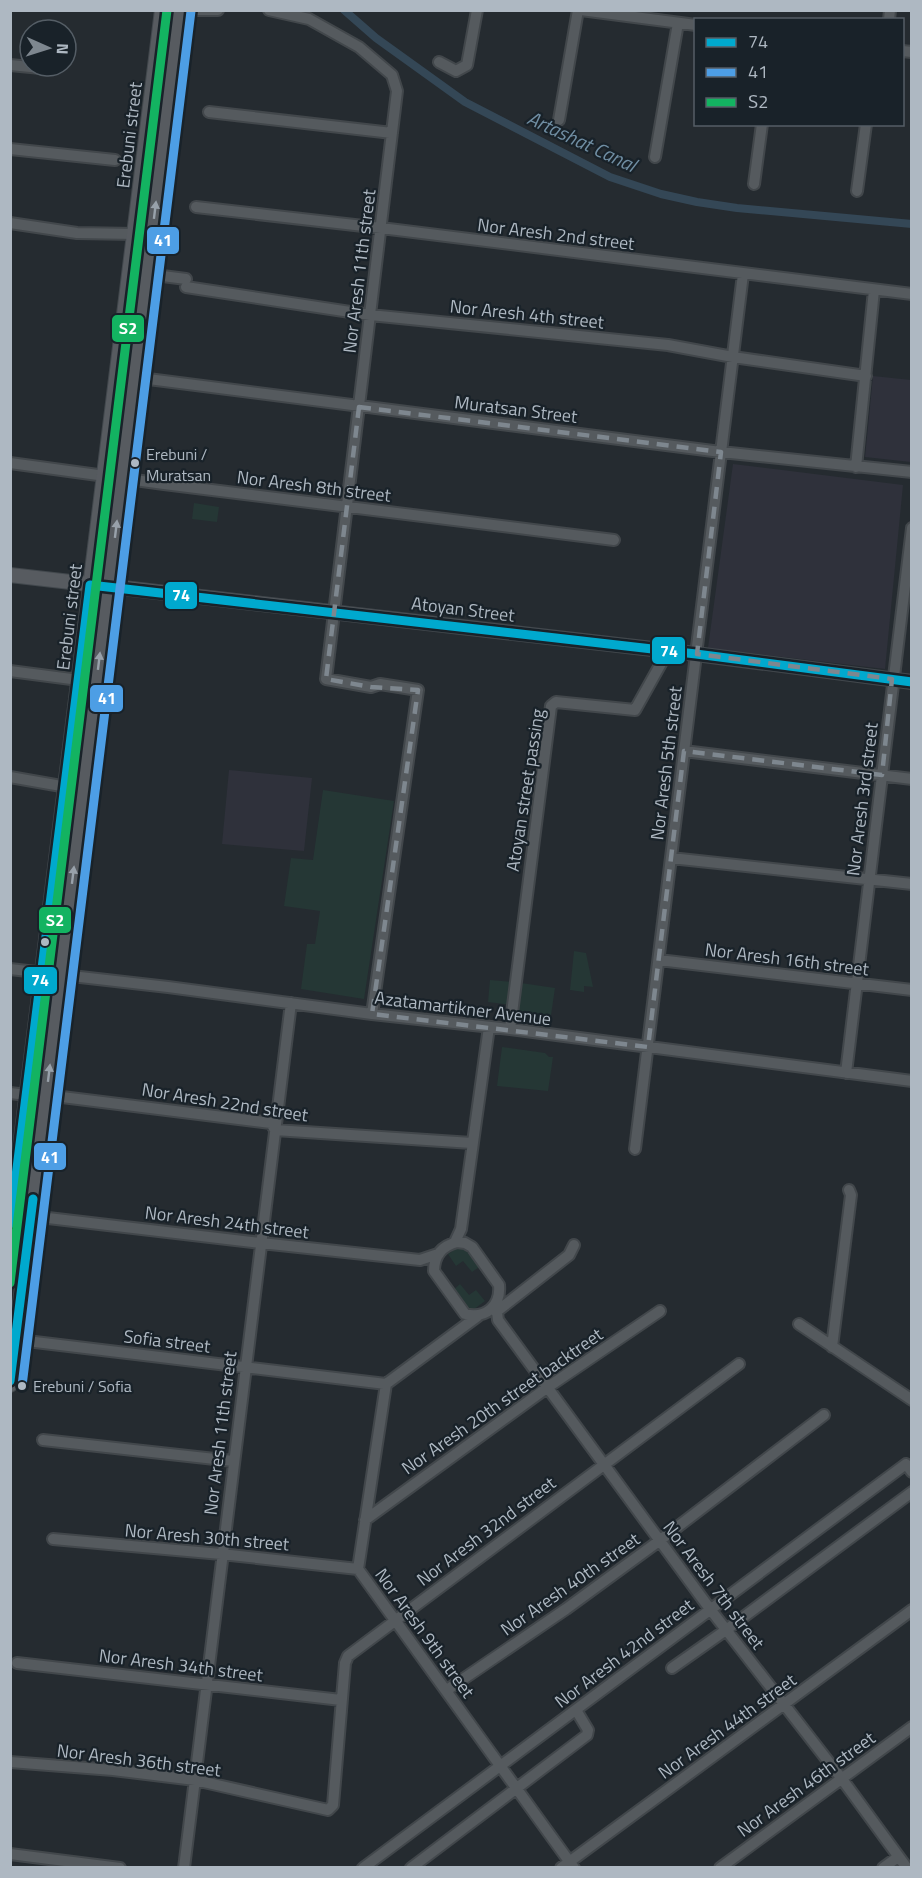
<svg xmlns="http://www.w3.org/2000/svg" width="922" height="1878" font-family="'Titillium Web','Noto Sans Armenian',sans-serif">
  <rect width="100%" height="100%" fill="#252b30"/>
  <path fill="#2f313b" d="M873,376L911,380V462L865,457Z
    M733,464L903,485L885,669L708,648Z
    M229,770L312,778L304,851L222,844Z"/>
  <path fill="#253735" d="M194,503L219,507L217,522L192,519Z
    M323,790L394,801L364,999L301,989L307,944H315L320,911L284,906L291,858L313,860Z
    M574,951L586,953L593,987L584,986V992L570,990Z
    M490,980L513,982L511,1005L488,1002Z
    M521,983L555,988L550,1022L516,1017Z
    M502,1047L545,1053L549,1057H553L548,1091L497,1086Z
    M459,1247H467L482,1265L472,1272L463,1261L456,1266L448,1254Z
    M460,1284L469,1295L476,1290L485,1301L473,1310L465,1308L451,1292Z"/>
  <g fill="none" stroke-linecap="round" stroke-linejoin="round">
    <path stroke="#344756" stroke-width="8" d="M344,10L376,38L465,102L610,177L661,194L697,202L737,208L912,224"/>
    <defs>
      <path id="minor" d="M196,10H218
        M269,10L309,19L359,47L392,75L397,91L326,679L371,687L380,684L418,690L372,1014
        M581,10L696,25
        M889,20L890,10
        M902,51L912,52
        M439,62L456,71L467,65L477,10
        M10,65L41,68
        M209,112L392,133
        M559,120L578,10
        M10,149L115,160
        M655,157L678,23
        M754,184L762,124
        M857,191L866,124
        M196,207L381,228L912,294
        M10,223L77,233L135,234
        M147,274L186,279
        M186,287L370,315L668,345L733,357L866,376
        M117,375L721,452L912,472
        M10,463L164,484L614,540
        M856,467L874,290
        M10,671L79,680
        M684,751L912,779
        M10,777L84,790
        M671,858L912,884
        M659,960L912,990
        M10,969L168,987L372,1014L510,1029L912,1081
        M510,1029L551,706L556,702L635,710L668,651
        M846,1073L912,528
        M10,1093L27,1095
        M46,1095L271,1123L275,1130L472,1143
        M635,1149L743,274
        M31,1216L261,1243L420,1260L438,1254
        M455,1242L461,1229L489,1027
        M457,1242L465,1243L472,1247L499,1285C501,1306 486,1319 465,1314L434,1271C434,1255 442,1246 457,1242Z
        M496,1304L498,1320L710,1609L842,1779L907,1868
        M496,1312L569,1255L574,1245
        M799,1324L912,1400
        M10,1339L386,1384
        M832,1347L851,1195L849,1190
        M386,1384L358,1569L574,1868
        M386,1384L478,1316
        M43,1440L233,1461
        M365,1520L548,1387L660,1311
        M53,1539L221,1554L358,1569
        M17,1663L341,1700
        M672,1668L726,1630L912,1492
        M447,1690L566,1609L659,1541L824,1415
        M10,1762L113,1770L195,1780L328,1810L333,1805L345,1663L348,1656L739,1364
        M10,1854L120,1868
        M184,1868L291,1003
        M363,1868L906,1464L912,1472
        M411,1868L587,1735L588,1730L576,1710
        M561,1868L912,1610
        M720,1868L912,1727
        M883,1868L898,1857"/>
      <path id="major" d="M10,575L696,654L912,682
        M10,1228L162,10
        M10,1385L179,10"/>
    </defs>
    <use href="#minor" stroke="#42474b" stroke-width="14"/>
    <use href="#major" stroke="#42484d" stroke-width="16"/>
    <use href="#minor" stroke="#555a5e" stroke-width="10"/>
    <use href="#major" stroke="#575b60" stroke-width="14"/>
    <defs>
      <path id="bus-1" d="M10,1224L90,585L696,654L912,682
        M10,1381L33,1199"/>
      <path id="bus-2" d="M22,1386L191,11"/>
      <path id="bus-3" d="M10,1283L167,10"/>
    </defs>
    <use href="#bus-1" stroke="#192229" stroke-width="14"/>
    <use href="#bus-2" stroke="#192229" stroke-width="14"/>
    <use href="#bus-3" stroke="#192229" stroke-width="14"/>
    <use href="#bus-1" stroke="#00a9ce" stroke-width="9"/>
    <use href="#bus-2" stroke="#4d9ee5" stroke-width="9"/>
    <use href="#bus-3" stroke="#13b361" stroke-width="9"/>
  </g>
  <defs><path id="oneway-solid" d="M-6-.8H1V-3.2L6.5 0L1 3.2V.8H-6Z" transform="scale(1.5)"/></defs>
  <g fill="#98a1aa">
    <use href="#oneway-solid" transform="translate(155 210) rotate(-83)"/>
    <use href="#oneway-solid" transform="translate(116 529) rotate(-83)"/>
    <use href="#oneway-solid" transform="translate(99 661) rotate(-83)"/>
    <use href="#oneway-solid" transform="translate(73 875) rotate(-83)"/>
    <use href="#oneway-solid" transform="translate(49 1073) rotate(-83)"/>
  </g>
  <path fill="none" stroke="#7e878f" stroke-width="4.5" stroke-dasharray="12 8" stroke-linejoin="round" d="M359,407L721,452L697,654L892,679L882,775L684,751L648,1047L372,1014L418,690L371,687L326,679Z"/>
  <g fill="#aeb8c2" stroke="#192229" stroke-width="2">
    <circle cx="135" cy="463" r="5"/>
    <circle cx="45" cy="942" r="5"/>
    <circle cx="22" cy="1386" r="5"/>
  </g>
  <g text-anchor="middle" dominant-baseline="central" stroke-width="4.5" stroke-linejoin="round" paint-order="stroke">
    <g font-size="16" fill="#aeb8c2" stroke="#192229" text-anchor="start">
      <text x="146" y="454">Erebuni /<tspan x="146" dy="21">Muratsan</tspan></text>
      <text x="33" y="1386">Erebuni / Sofia</text>
    </g>
    <g font-size="18" fill="#aeb8c2" stroke="#192229">
      <text transform="translate(129 135) rotate(-83)">Erebuni street</text>
      <text transform="translate(556 234) rotate(7)">Nor Aresh 2nd street</text>
      <text transform="translate(359 271) rotate(-83)">Nor Aresh 11th street</text>
      <text transform="translate(527 314) rotate(6)">Nor Aresh 4th street</text>
      <text transform="translate(516 409) rotate(7)">Muratsan Street</text>
      <text transform="translate(314 486) rotate(7)">Nor Aresh 8th street</text>
      <text transform="translate(463 609) rotate(7)">Atoyan Street</text>
      <text transform="translate(69 617) rotate(-83)">Erebuni street</text>
      <text transform="translate(666 763) rotate(-83)">Nor Aresh 5th street</text>
      <text transform="translate(525 790) rotate(-81)">Atoyan street passing</text>
      <text transform="translate(862 799) rotate(-83)">Nor Aresh 3rd street</text>
      <text transform="translate(787 959) rotate(7)">Nor Aresh 16th street</text>
      <text transform="translate(463 1008) rotate(7)">Azatamartikner Avenue</text>
      <text transform="translate(225 1102) rotate(9)">Nor Aresh 22nd street</text>
      <text transform="translate(227 1222) rotate(7)">Nor Aresh 24th street</text>
      <text transform="translate(167 1341) rotate(7)">Sofia street</text>
      <text transform="translate(502 1401) rotate(-35)">Nor Aresh 20th street backtreet</text>
      <text transform="translate(220 1433) rotate(-83)">Nor Aresh 11th street</text>
      <text transform="translate(486 1531) rotate(-37)">Nor Aresh 32nd street</text>
      <text transform="translate(207 1537) rotate(5)">Nor Aresh 30th street</text>
      <text transform="translate(570 1584) rotate(-35)">Nor Aresh 40th street</text>
      <text transform="translate(714 1585) rotate(53)">Nor Aresh 7th street</text>
      <text transform="translate(425 1633) rotate(54)">Nor Aresh 9th street</text>
      <text transform="translate(624 1653) rotate(-37)">Nor Aresh 42nd street</text>
      <text transform="translate(181 1665) rotate(7)">Nor Aresh 34th street</text>
      <text transform="translate(727 1726) rotate(-36)">Nor Aresh 44th street</text>
      <text transform="translate(139 1760) rotate(7)">Nor Aresh 36th street</text>
      <text transform="translate(806 1784) rotate(-36)">Nor Aresh 46th street</text>
    </g>
    <g font-size="20" font-style="italic" fill="#708ea3" stroke="#192229">
      <text transform="translate(582 141) rotate(25)">Artashat Canal</text>
    </g>
  </g>
  <g stroke="#192229" stroke-width="2">
    <rect x="146" y="226" width="34" height="29" rx="6" fill="#4d9ee5"/>
    <rect x="111" y="314" width="34" height="29" rx="6" fill="#13b361"/>
    <rect x="164" y="581" width="34" height="29" rx="6" fill="#00a9ce"/>
    <rect x="651" y="636" width="35" height="29" rx="6" fill="#00a9ce"/>
    <rect x="89" y="684" width="35" height="29" rx="6" fill="#4d9ee5"/>
    <rect x="38" y="906" width="34" height="28" rx="6" fill="#13b361"/>
    <rect x="23" y="966" width="35" height="29" rx="6" fill="#00a9ce"/>
    <rect x="33" y="1142" width="34" height="29" rx="6" fill="#4d9ee5"/>
  </g>
  <g font-size="16" text-anchor="middle" font-weight="bold" fill="#fff">
    <text x="163" y="246">41</text>
    <text x="128" y="334">Տ2</text>
    <text x="181" y="601">74</text>
    <text x="669" y="657">74</text>
    <text x="107" y="704">41</text>
    <text x="55" y="926">Տ2</text>
    <text x="40" y="986">74</text>
    <text x="50" y="1163">41</text>
  </g>
  <rect width="922" height="1878" fill="none" stroke="#aeb8c2" stroke-width="24"/>
  <rect x="694" y="18" width="210" height="108" fill="#192229" stroke="#555e66" stroke-width="1.5"/>
  <rect x="706" y="38" width="30" height="9" fill="#00a9ce" stroke="#555e66" stroke-width="1.5"/>
  <text x="748" y="48" font-size="18" fill="#aeb8c2">74</text>
  <rect x="706" y="68" width="30" height="9" fill="#4d9ee5" stroke="#555e66" stroke-width="1.5"/>
  <text x="748" y="78" font-size="18" fill="#aeb8c2">41</text>
  <rect x="706" y="98" width="30" height="9" fill="#13b361" stroke="#555e66" stroke-width="1.5"/>
  <text x="748" y="108" font-size="18" fill="#aeb8c2">Տ2</text>
  <g transform="translate(48 48) rotate(93)"><circle r="28" fill="#192229" stroke="#555e66" stroke-width="1.5"/>
  <path d="M0-4.5L10 22L0 15L-10 22Z" fill="#7e878f"/>
  <text y="-9" font-size="16" font-weight="bold" text-anchor="middle" fill="#aeb8c2">N</text>
  </g>
</svg>
